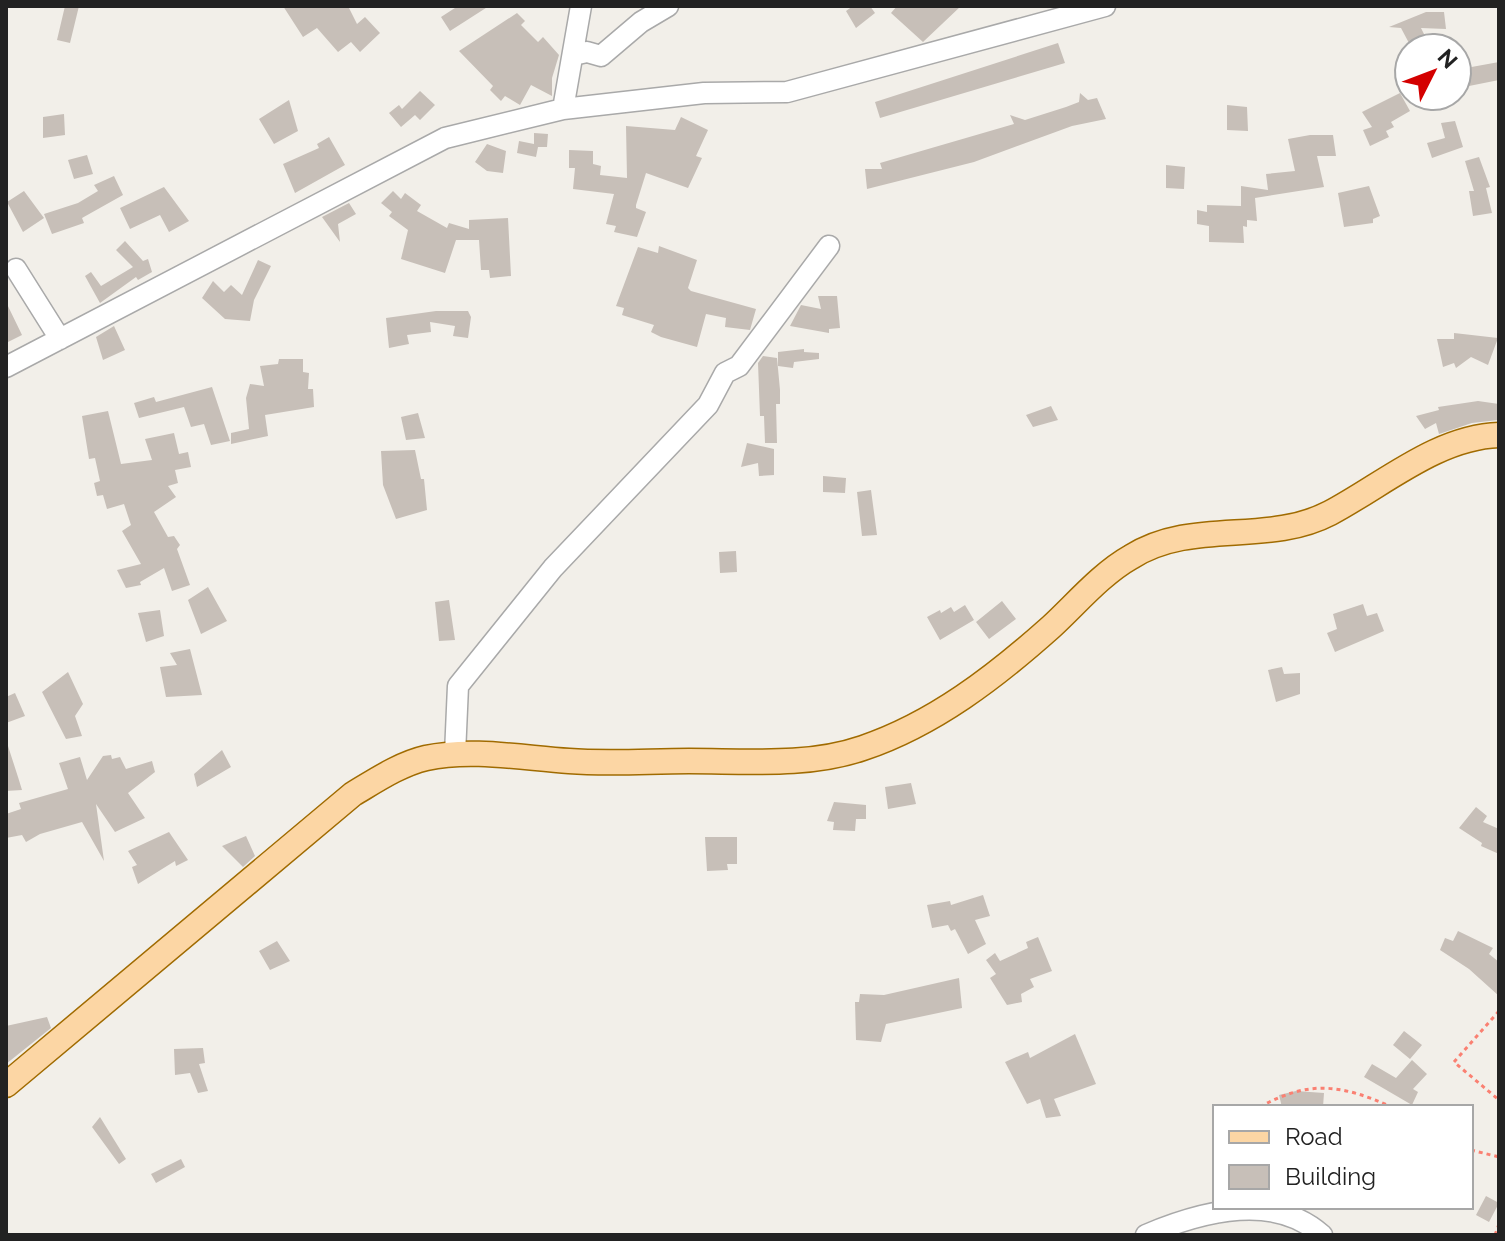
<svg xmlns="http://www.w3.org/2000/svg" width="1505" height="1241" font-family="Raleway,sans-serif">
  <rect width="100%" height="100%" fill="#f2efe9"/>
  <path fill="#c7bfb8" d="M65,6H79L70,43L57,40Z
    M283,6H348L357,24L365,17L380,33L360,52L351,42L338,52L317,28L303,37Z
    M458,6H489L450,31L441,17Z
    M853,6H870L875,13L856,28L846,11Z
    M897,6H961L923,42L891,13Z
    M1426,12H1444L1446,29L1421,28L1426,38L1410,45L1401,28L1389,27Z
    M517,13L525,21L521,25L538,42L543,37L559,55L552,78V96L531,85L520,105L505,96L501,101L490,90L493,86L459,51Z
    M1058,43L1065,63L880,118L875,102Z
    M1499,62V80L1469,86L1466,68Z
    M420,91L435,105L420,120L415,115L401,127L389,113L399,105L402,109Z
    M1080,93L1088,100L1097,98L1106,119L1072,126L974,162L867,189L865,169H882L880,163L1014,124L1010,115L1025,120L1066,107L1079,102Z
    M1400,93L1410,111L1391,122L1394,127L1386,131L1389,137L1370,146L1363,130L1372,127L1362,112Z
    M289,100L298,131L274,144L259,119Z
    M1227,105L1247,107L1248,131L1227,130Z
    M64,114L65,135L43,138V117Z
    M681,117L708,130L696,156L702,158L688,188L646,173L636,205V208L646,212L637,237L614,232L616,226L606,224L614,194L573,189L575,168H569V150L593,151V164L601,166L600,175L627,178L626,126L675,130Z
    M1455,121L1463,147L1432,158L1427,143L1445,138L1441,123Z
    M534,133L548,134L547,147H538L536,157L517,153L519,141L534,144Z
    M1310,135H1333L1336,156H1317L1324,187L1255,198L1257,221L1247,220V227L1243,226L1244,243L1209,242V226L1197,224V210L1207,212V205L1241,206V186L1268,190L1266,174L1295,171L1288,139Z
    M329,137L345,165L295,193L283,164L319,148L317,144Z
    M487,144L506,151L503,173L487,171L475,162Z
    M87,155L93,174L74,179L68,160Z
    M1479,157L1490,187L1486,188L1492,213L1473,216L1469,191H1474L1465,161Z
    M1166,165L1185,167L1184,189L1166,188Z
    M114,176L123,195L82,218L84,223L52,234L44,214L78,203L98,191L94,185Z
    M1369,186L1380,216L1373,219V223L1344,227L1338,193Z
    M164,187L189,221L169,232L160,215L130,229L120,208Z
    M24,191L44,218L23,232L7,202Z
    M393,191L401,199L405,193L421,205L417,211L447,228L449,223L469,229V220L508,218L511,276L490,278L489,270H481L479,240H456L445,273L401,259L408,230L389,216L392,212L381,203Z
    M349,203L356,214L338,224L340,242L322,217Z
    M125,241L143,261L148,259L152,272L138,280L136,277L100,303L85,276L91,272L101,286L133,267L116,250Z
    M659,246L697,260L688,288L691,291L756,309L750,330L725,327L726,318L706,314L697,347L661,337L651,332L654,325L622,315L624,308L616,306L638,247L658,253Z
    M258,260L271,266L254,300L250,321L225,319L202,298L213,281L224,292L231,285L242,295Z
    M818,296H837L840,328L829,329V333L790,326L801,305L821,309Z
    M6,302L22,335L6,343Z
    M436,311H468L471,317L468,338L453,336L455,326L430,322L431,332L407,335L409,344L389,348L386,318Z
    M114,326L125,350L103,360L96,337Z
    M1454,333L1498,338L1488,365L1471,357L1456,368L1454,363L1443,367L1437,339H1454Z
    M804,349V352L819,353V359L794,362L793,368L778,366V352Z
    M763,356L777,358L780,390V404H776L777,443H765L764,416H760L758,363Z
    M279,359H303V372L309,373L308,389H313L314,407L265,415L268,436L231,444V433L249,429L246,398L250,384L264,386L260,366L278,364Z
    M212,387L230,441L211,445L204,424L191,427L184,407L139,418L134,403L154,397L156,402Z
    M1478,401L1499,404L1498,420L1472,423L1439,434L1436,423L1425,429L1416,416L1439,410L1438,407Z
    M1051,406L1058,420L1033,427L1026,415Z
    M108,411L121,464L152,460L145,439L174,433L179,454L188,452L191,467L175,470L178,483L168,486L176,497L154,512L168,537L174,536L180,545L177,549L190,585L172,591L164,568L140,582L141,585L126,588L117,570L141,564L122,531L131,525L124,504L107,509L103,495L97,496L94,483L100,481L95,458L89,459L82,416Z
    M418,413L425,438L406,440L401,417Z
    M747,443L774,449V475L759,476L758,463L741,467Z
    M415,450L421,479H424L427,510L396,519L383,485L381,451Z
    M823,476L846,478L845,493L823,492Z
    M871,490L877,535L862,536L857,492Z
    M736,551L737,572L720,573L719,552Z
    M208,587L227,621L201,634L188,600Z
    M449,600L455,640L439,641L435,602Z
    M1002,601L1016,619L989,639L976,622Z
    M1363,604L1367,616L1377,613L1384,631L1335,652L1327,633L1337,629L1333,614Z
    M965,605L974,620L940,640L927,617L940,610L941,613L951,607L954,612Z
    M160,610L164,636L146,642L138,613Z
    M190,649L202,695L166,697L160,667L177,665L170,653Z
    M1282,667L1284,674L1300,673V694L1276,702L1268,670Z
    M68,672L83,704L75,716L82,736L66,739L42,692Z
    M15,693L25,716L6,723V697Z
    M8,746L18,777L22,790L6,791Z
    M222,750L231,767L197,787L194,774Z
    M111,755L112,759L120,757L126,769L152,761L155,772L128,793L145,818L115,832L96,804L104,861L82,822L40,834L26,842L22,835L6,838V814L21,809L19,803L68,789L59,763L80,757L87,780L103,756Z
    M911,783L916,804L888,809L885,787Z
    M834,802L866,805V819H856L855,831L833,830L834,822L827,821Z
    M1476,807L1487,816L1483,822L1499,829V854L1481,846L1482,843L1459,828Z
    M169,832L188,860L176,866L175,861L138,884L132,867L137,865L128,851Z
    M246,836L255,856L243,867L222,846Z
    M705,837H737V864H727L728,870L707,871Z
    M983,895L990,916L975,920L986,944L968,954L955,929L951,931L948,925L932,928L927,905L950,901L951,905Z
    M1458,931L1493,948L1489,954L1499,962V996L1469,969L1440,950L1445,938L1453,941Z
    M1038,937L1052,971L1030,979L1034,987L1021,994L1022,1002L1007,1005L990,978L996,974L986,960L995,953L1000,961L1028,948L1026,942Z
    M277,941L290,961L270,970L259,951Z
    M959,978L962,1008L886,1024L881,1042L856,1040L855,1002H859L860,994L884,995Z
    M47,1017L51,1028L6,1064V1026Z
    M1404,1031L1422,1045L1410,1059L1393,1045Z
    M1075,1034L1096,1084L1054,1099L1061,1116L1046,1118L1040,1099L1027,1104L1005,1062L1028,1052L1030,1058Z
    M203,1048L205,1063L199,1064L208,1091L198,1093L190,1073L175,1075L174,1049Z
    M1412,1060L1427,1074L1413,1089L1418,1092L1412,1105L1364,1077L1372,1064L1396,1078Z
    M1296,1091L1324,1093L1323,1107H1282L1279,1095Z
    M100,1117L126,1159L119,1164L92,1127Z
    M181,1159L185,1167L156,1183L151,1174Z
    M1486,1196L1499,1203L1489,1222L1476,1215Z"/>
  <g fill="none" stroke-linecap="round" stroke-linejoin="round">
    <defs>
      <path id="minor" d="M573,55L587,52L601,56L641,22L668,6
        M563,109L581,6
        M16,269L60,339
        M6,367L445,138L563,109L704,93L787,92L1105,6
        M455,754L458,686L553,568L708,405L725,373L739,366L829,246
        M1146,1235C1200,1212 1274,1192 1322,1235"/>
      <path id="major" d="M6,1085L353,794C375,781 400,764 426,758C471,748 523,758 569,761C609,764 649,761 689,761C745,761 808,767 863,748C934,724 995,677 1051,627C1076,604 1101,574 1131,557C1193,518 1267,546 1330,513C1383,485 1437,437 1499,435"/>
    </defs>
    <use href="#minor" stroke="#a9a9a9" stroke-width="23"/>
    <use href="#major" stroke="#a06b00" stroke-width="27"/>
    <path stroke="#fa8072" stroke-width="3" stroke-dasharray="4 4" stroke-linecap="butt" d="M1499,1011L1454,1062L1499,1100
      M1260,1107C1310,1079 1342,1085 1392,1107
      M1471,1150L1499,1157
      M1495,1235L1499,1224"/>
    <use href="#minor" stroke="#fff" stroke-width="20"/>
    <use href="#major" stroke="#fcd6a4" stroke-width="24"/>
  </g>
  <rect width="1505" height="1241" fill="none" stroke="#222222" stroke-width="16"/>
  <rect x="1213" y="1105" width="260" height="104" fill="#ffffff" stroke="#a7a7a7" stroke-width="2"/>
  <rect x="1229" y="1131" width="40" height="12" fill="#fcd6a4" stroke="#a7a7a7" stroke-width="2"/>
  <text x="1285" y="1145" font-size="24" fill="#222222">Road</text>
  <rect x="1229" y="1165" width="40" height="24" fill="#c7bfb8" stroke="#a7a7a7" stroke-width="2"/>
  <text x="1285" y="1185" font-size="24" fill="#222222">Building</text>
  <g transform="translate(1433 72) rotate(48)"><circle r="38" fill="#ffffff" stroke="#a7a7a7" stroke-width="2"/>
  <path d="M0-6L14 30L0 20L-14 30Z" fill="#d40000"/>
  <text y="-12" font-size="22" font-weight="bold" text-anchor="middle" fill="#222222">N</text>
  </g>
</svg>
